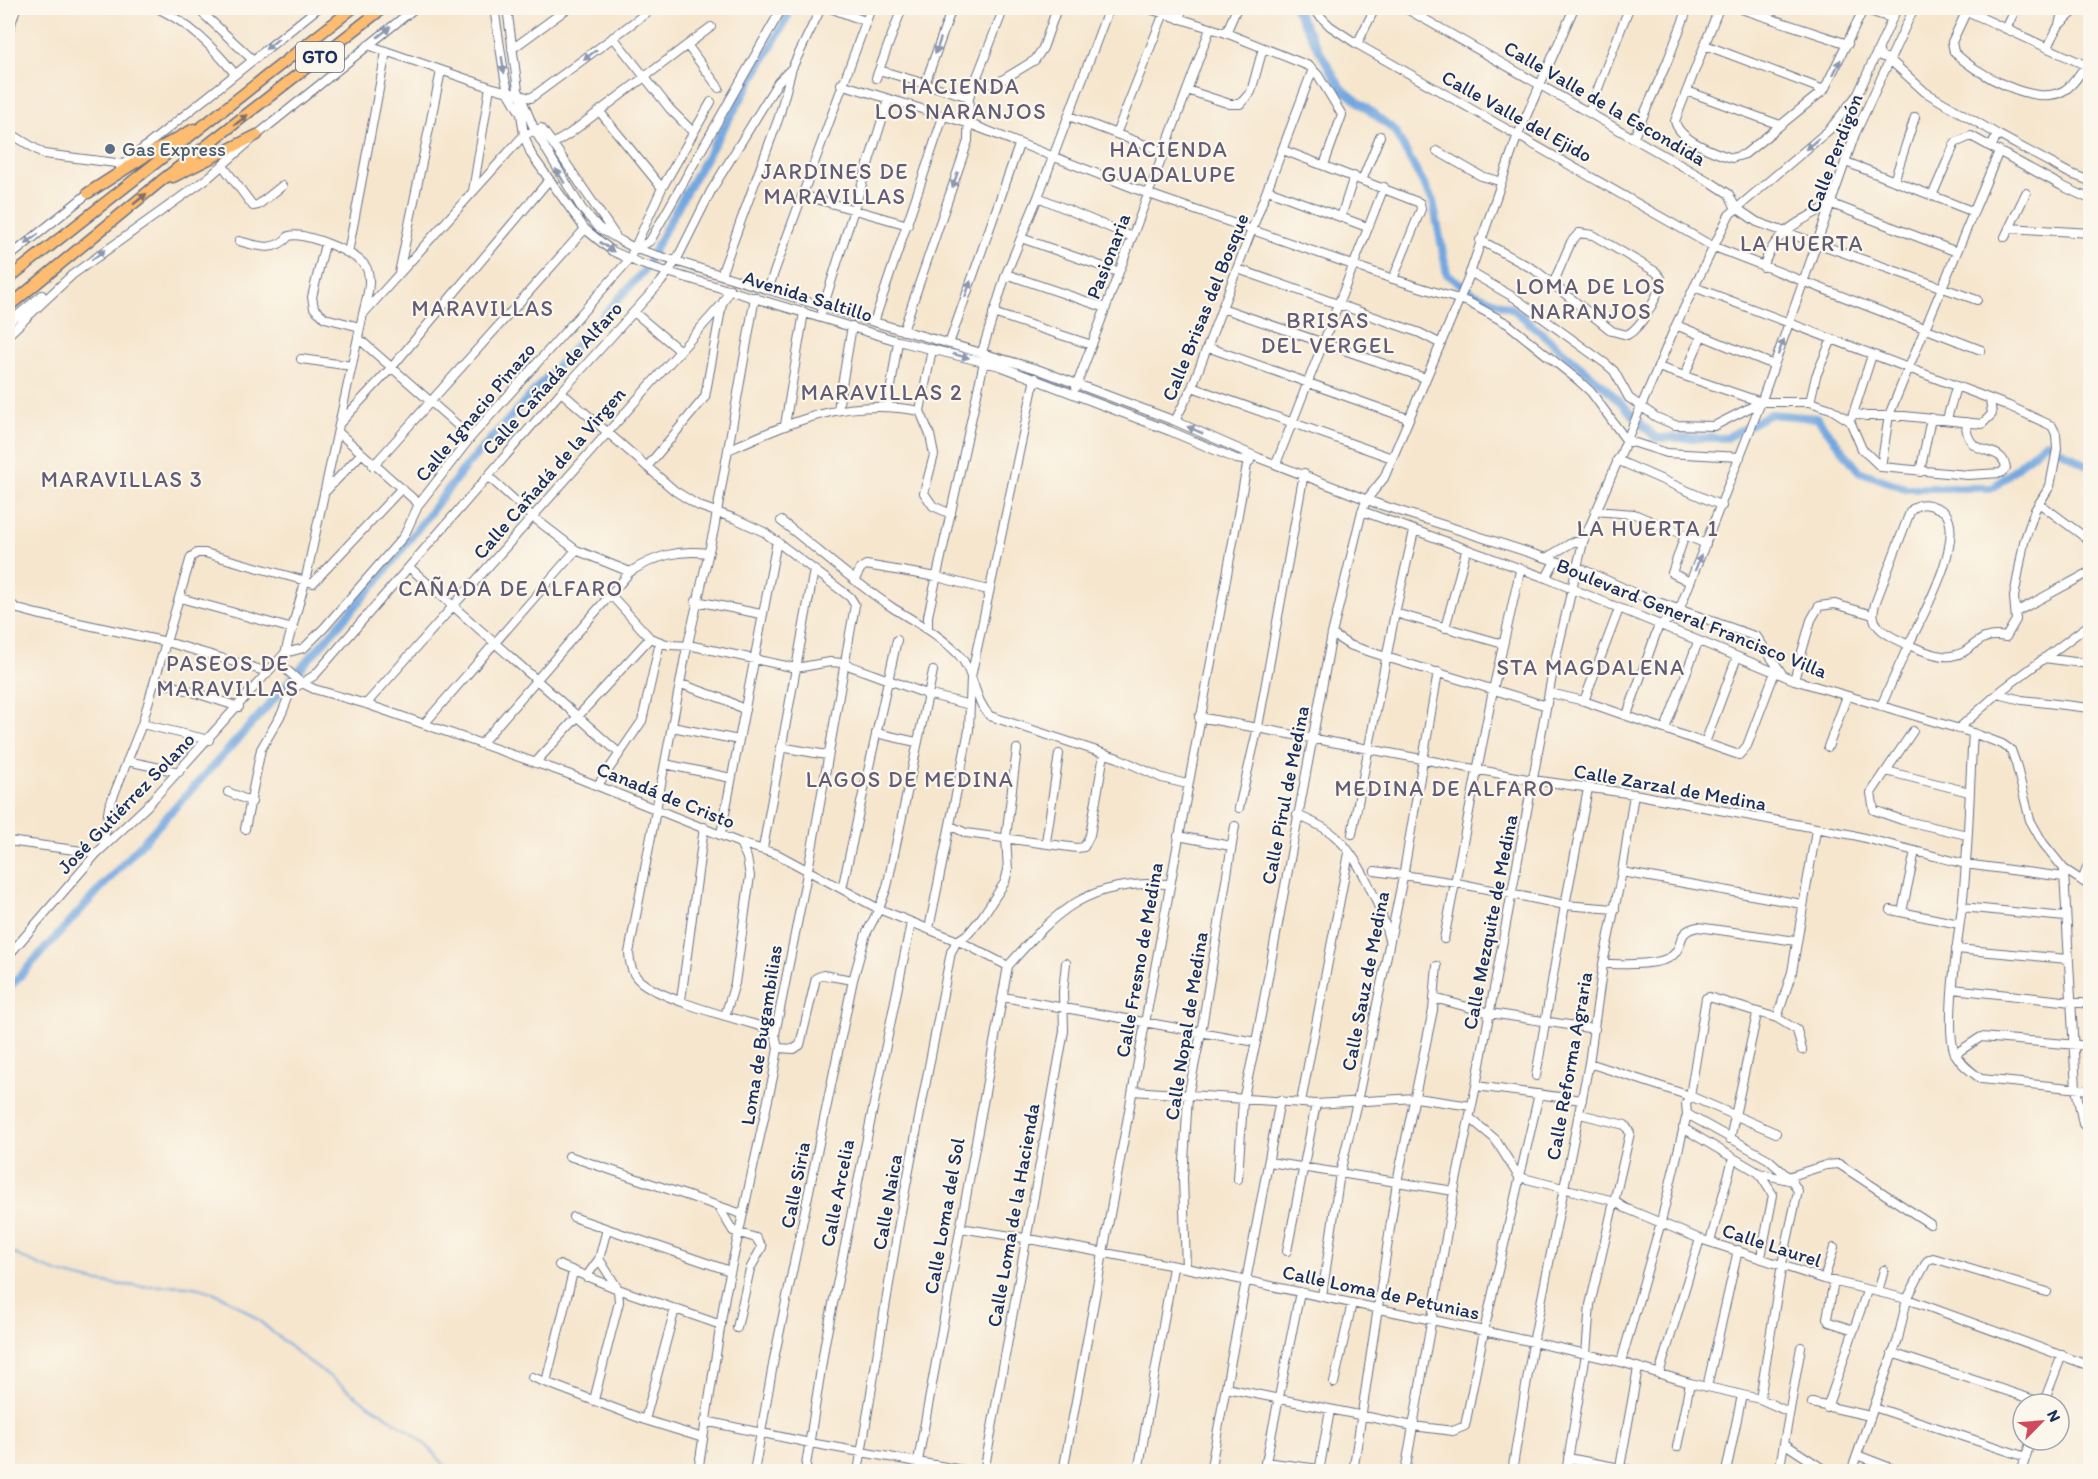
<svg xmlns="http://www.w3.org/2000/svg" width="2098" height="1479" font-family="Itim,sans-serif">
  <rect width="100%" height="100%" fill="#fbf7ec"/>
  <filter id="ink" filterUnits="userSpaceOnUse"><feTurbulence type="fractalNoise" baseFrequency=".0167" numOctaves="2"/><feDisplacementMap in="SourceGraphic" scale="12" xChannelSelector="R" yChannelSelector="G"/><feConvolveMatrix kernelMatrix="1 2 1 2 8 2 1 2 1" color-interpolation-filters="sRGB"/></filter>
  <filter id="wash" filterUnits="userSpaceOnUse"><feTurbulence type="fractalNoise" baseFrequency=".008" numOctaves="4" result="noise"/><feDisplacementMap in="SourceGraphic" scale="24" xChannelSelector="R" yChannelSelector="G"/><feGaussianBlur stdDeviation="1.35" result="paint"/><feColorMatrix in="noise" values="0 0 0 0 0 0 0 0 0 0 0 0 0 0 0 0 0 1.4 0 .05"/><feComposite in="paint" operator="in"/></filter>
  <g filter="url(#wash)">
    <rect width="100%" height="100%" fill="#f6e6ce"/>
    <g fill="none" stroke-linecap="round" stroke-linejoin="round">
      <path stroke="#73a7e0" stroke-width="2" d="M8,1250C47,1273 92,1284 138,1286C155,1287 172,1284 188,1286C238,1292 269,1333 307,1360C327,1374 346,1389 366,1403C404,1427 422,1436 450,1472"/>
      <path stroke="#73a7e0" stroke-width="8" d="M1295,8L1341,88L1394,130L1433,201L1447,274L1473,293L1513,309L1604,386L1656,438H1726L1770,414L1817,418L1859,471L1905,488H1993L2046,442L2090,467
        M8,989L258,717L379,579L466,466L644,271C688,180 746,97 792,8"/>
    </g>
  </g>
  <g filter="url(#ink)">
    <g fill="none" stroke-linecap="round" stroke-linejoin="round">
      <defs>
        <path id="minor" d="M157,8C189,23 213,47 235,74
          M197,8L253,60
          M494,8L505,79L509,93L521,114L524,135L531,154L585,229L612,251L641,264L898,341L1000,366L1170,431L1236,459L1250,461
          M507,8L518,90L535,131L582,209L599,228L623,242L636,249L874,322L1037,369L1175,421L1259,458L1378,504L1546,558L1573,542H1583
          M830,8L865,21
          M1146,8L1226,33L1309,66L1318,75L1342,115L1324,165
          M1312,8L1330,26L1357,44L1712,246L1981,350
          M1405,8L1712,183L1729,194L1735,207L1757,222L1977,300
          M1719,8L1675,121C1679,140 1715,153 1732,158L1745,154L1824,90L1864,8
          M1738,8L1848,44
          M1885,8L1894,15
          M1968,8L1952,42L1954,52C1975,73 2034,107 2063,91C2075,85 2081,70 2090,60
          M1863,9L1888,17L1894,15
          M1967,11L2085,65
          M1179,19L1183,8
          M2059,25L2078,8
          M2006,29L2016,8
          M1226,33L1237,8
          M8,34L16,8
          M613,37L670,109L694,133
          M1357,44L1375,8
          M368,45L490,87L531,98L653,8
          M687,45L719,88
          M1705,45L1824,90
          M2048,47L2059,25L2063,8
          M512,49L568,8
          M1879,51L1880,56L1889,59L1925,92L1997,134L1992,146
          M879,70L969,97
          M876,78L902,8
          M977,80L992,84L999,82L1035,60L1043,48L1057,8
          M841,84L970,124L1149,194L1393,279L1468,302L1508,324L1579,381L1591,392L1626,440L1667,453L1740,457
          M925,84L952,8
          M1187,90L1230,104H1240L1251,92L1263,48
          M1687,91L1780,125
          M600,112L662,188
          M1589,112L1629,8
          M1069,116L1164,152
          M8,132L44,154L124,164
          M1116,134L1164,13
          M1997,134L2069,173L2090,181
          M1634,137L1668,60L1688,8
          M553,144L615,235
          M1283,150L1420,203L1421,209L1393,279
          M1437,151L1481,176L1499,181
          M1846,162L1974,212
          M223,166L253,206L258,205L282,186
          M120,167L318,8
          M1363,178L1380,136
          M1894,181L1915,117
          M1268,190L1367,227
          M473,191L490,87
          M802,195L908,225
          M1932,196L1955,143L1971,136L2062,186L2090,199
          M1038,197L1132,237
          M1341,217L1354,176
          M2009,228L2090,233
          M2005,237L2026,193
          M1021,238L1118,272
          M1480,240L1535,270L1612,331L1627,335C1642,327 1660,295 1661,278L1656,272L1593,235L1579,233L1571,242L1553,284
          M325,244L312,297L314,308L325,318L360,327
          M636,249L650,241L782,8
          M348,253L386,52
          M8,258L91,191
          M1763,267C1776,229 1799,222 1832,204L1957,252
          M1238,269L1420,333L1439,343
          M1470,272L1515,298L1606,364L1614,371L1629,398L1656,417L1675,425L1714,426L1761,402H1810L1831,409L1850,421L1862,449L1881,467L1968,475L2001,473L2006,468C2002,441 1966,462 1966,422
          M399,273L441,71
          M1006,274L1106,308
          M721,275L779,117L792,68L821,8
          M1694,287L2009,406L2052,426L2056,434L2057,449L2050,486L2035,510L2024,542L2014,597L2016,620L2006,637C1975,631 1975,653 1951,656C1937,659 1887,638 1878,626C1872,619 1873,613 1875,604L1910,512C1920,499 1933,505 1945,512C1966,539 1922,617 1909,644L1881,706
          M768,289L871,8
          M755,297L714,529L685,657L629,953C630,963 631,972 638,979C656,998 732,1018 760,1026L775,1034
          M1222,308L1425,378
          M822,311L888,101
          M634,312L679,350
          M993,313L1092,345
          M363,314L524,135L541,128L553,144L569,134L711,27
          M874,322L943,117
          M8,323L42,295
          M1676,325L1774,365
          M903,331L968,141L969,97L1004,8
          M8,335L72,275L209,177L257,135L415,8
          M358,338L471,437
          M949,344L1019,145
          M1207,347L1407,418
          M932,349L920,411L930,435L934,455L924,493L933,506L951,514
          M982,352L1006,274L1038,197L1109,8
          M301,359L352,366
          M1658,367L1761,402
          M1685,375L1701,337
          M1076,387L1210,29
          M1192,387L1392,458
          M561,392L675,491L699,506L736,519L764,532L850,597L855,605L812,849L775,1034L778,1048L773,1077L725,1296L698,1472
          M1810,402L1816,376L1832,339
          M888,406L898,341
          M838,409L852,326
          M1853,413L1866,416H1904L1982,424L1992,414L1990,400
          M1852,417L1872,355
          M1947,419L1956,387
          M1175,421L1192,387L1313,69
          M340,423L392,367L549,180
          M785,425L804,312
          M338,432L419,504
          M728,450C794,421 845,397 920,411
          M1617,460L1722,506
          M1276,464L1384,187
          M373,466L585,229
          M647,467L705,397L722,304
          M1881,467L1889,415L1999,151
          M1920,472L1931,418
          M488,476L533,517L576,550L630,572
          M324,493L361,454
          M2039,503L2090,541
          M1362,511L1546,578L1794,680L1973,733L2002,744L2011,750L2016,764L2030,820L2043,843L2064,869L2090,886
          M1595,511L1634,514L1706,544
          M781,521C818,549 853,582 893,608C917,623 939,634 959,655C975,673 973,699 990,716L1118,758L1162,778L1187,784
          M1685,535L1672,573L1690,582
          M1546,558L1582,569L1641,596L1757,637L1783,675
          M409,567L619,753
          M1546,578L1555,561
          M855,579L861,568L866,565L937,577L988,590
          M610,594L650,638L669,645L693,646L796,668L830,662L842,663L927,694L970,705
          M180,598L293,629
          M696,601L761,614
          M8,602L18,609L37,614L167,642L268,672
          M2016,612L2090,572
          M1395,613L1503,644
          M8,623L14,606
          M928,628V616L984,362
          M1445,628L1466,551
          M1332,634L1349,645L1386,657L1547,706
          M285,653L304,648L324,628L404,536L419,504L471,437L629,260L662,188L711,102
          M2044,658L2090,664
          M278,662L300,682L314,689L366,704L568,774L740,843L777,854L879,909L965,944L1008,966
          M155,680L239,707
          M1794,680L1811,620L1819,606L1835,604L1873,615
          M681,684L726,700L745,710
          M1550,693L1584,701L1739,755L1747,746L1775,672
          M1998,694L2022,700L2090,708
          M1584,701L1619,609
          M366,704L722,304L730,289
          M1627,715L1659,625L1674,617L1680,608L1763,397L1855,134L1914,8
          M1199,717L1533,780L1634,794L1853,835L1965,864L2064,877
          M142,724L209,740
          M424,724L576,550
          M672,727L739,740
          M1665,729L1698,642
          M1958,729L2002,690L2090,624
          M1913,731L1871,793L1874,810L1902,820L1967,835
          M876,733L916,742
          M1973,733C1969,791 1969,849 1962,907C1958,937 1944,1030 1955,1053C1960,1064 1972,1072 1981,1079L2090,1090
          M1705,743L1737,657
          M481,744L630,572C655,556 679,549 708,553
          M780,747L827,755
          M1828,747L1847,696
          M127,761L179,772
          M535,763L650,638
          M665,764L731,778
          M1886,771L1969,792
          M598,785L642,721L660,642
          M228,792L252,802
          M1239,808L1258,727L1304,473
          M1297,815C1310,821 1324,826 1335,836C1359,857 1382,908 1389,940
          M951,826L966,833L1077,848L1084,847L1090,835L1104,754
          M245,829L261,749L282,713L291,690L315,675L561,392L661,282L676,261L711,191L778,82L792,68
          M721,834L777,541
          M1352,834L1395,613L1414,531
          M1178,836L1231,846
          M8,841L97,853
          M1046,842L1059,754
          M103,847L109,807L142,724L191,557L197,553H205L313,583L400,490
          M763,848L814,570
          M1375,871L1457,883L1565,905L1615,909
          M1622,872L1802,904
          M2064,872L2076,1089L2083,1124L2090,1131
          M2082,881L2090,860
          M842,889L897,640
          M1962,907L2065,917
          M1891,910L1959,924
          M1902,912L1915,851
          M929,929L969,730L971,677L1035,378
          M1444,939L1493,690L1520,571
          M1956,949L2068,959
          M8,956L97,853L147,806L285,653L305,582L363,314C366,300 373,280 366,267C358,253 303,231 289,236C274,253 258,246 239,241
          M1603,964C1620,964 1659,966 1672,956C1686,945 1674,932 1698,927L1796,941
          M1008,966C1060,907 1087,881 1170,884
          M1953,989L2090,1004
          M1003,997L1256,1042
          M1434,998L1490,1013L1595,1029
          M681,1000L704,827
          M725,1016L735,983L750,876L747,858L740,843
          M1777,1018L1792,972L1816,830
          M778,1048L794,1049L800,1045L816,978L823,975L853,980
          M1802,1050L1797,1030L1777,1018L1709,997L1706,998L1690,1096L1686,1103L1687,1114L1768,1159L1788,1177L1826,1165L1839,1164L1930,1224
          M1955,1054L1981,1037L2090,1046
          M1589,1063L1690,1096L1776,1133
          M1536,1076L1565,905L1588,789
          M1476,1086L1582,1100
          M1133,1091L1316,1104L1416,1098L1471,1106
          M1301,1102L1349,853
          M1470,1118L1495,1139L1519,1177L1614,1201L1625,1208L1700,1239L1824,1279L1907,1299L2090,1366
          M1683,1128L1759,1173L1773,1195L1761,1257
          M1730,1139L1757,1014
          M569,1156L742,1214
          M1269,1162L1454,1191
          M1759,1173L1792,1181L1798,1191L1782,1264L1760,1399
          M1238,1179L1243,1100L1256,1042L1332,634L1362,511L1367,499L1384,478L1468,279L1517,137L1574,8
          M718,1206L733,1231L756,1238L762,1247L750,1269L737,1328
          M573,1217L730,1271
          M960,1228L1024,1238L1186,1268L1484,1331L1621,1362L1690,1383L1760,1399L1789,1412
          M1710,1242L1733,1159
          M1287,1251L1316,1104
          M559,1265L618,1289L721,1325
          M1186,1268L1183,1178L1188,1096L1201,1033L1235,826
          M586,1277L599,1259
          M1824,1279L1834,1248
          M1834,1281L1827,1318L1829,1322L1854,1330
          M1878,1292L1884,1270
          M1322,1296L1340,1173L1357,1102L1403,877L1438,672
          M1892,1353L2043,1403
          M1621,1362L1661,1222L1687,1114
          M1659,1374L1700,1239
          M532,1377L645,1420L703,1438
          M546,1382L573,1272
          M1334,1383L1352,1303
          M1707,1387L1738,1250
          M1226,1388L1413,1426L1453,1431L1465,1426L1484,1331L1539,1094
          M594,1400L619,1302L618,1289L599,1259L607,1229
          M1812,1403L1870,1416
          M2043,1404L2062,1355
          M1874,1407L2026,1457
          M1827,1408L1867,1291
          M645,1420L675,1309
          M705,1421L810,1443L974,1472
          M1785,1444L1828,1472
          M1677,1447L1690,1383
          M1857,1455L1901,1472
          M1568,1458L1641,1472
          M1265,1462L1319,1469
          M1620,1467L1638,1368
          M754,1472L774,1359L853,980L866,934L879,909L887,887L933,671
          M805,1472L825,1343L911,923
          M858,1472L900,1217L951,952L957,941L969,933L982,917L1005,882L1008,870L1006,837L1017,749
          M916,1472L1008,966
          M984,1472L1064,1031L1063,992L1066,963
          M1063,1472L1249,454
          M1138,1472L1173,1267
          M1210,1472L1280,1100
          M1264,1472L1300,1292
          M1319,1472L1330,1410
          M1353,1472L1397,1182L1433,1010L1437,966
          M1405,1472L1455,1186L1476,1086L1554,665L1583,542L1676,325L1729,215L1829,130L1858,94L1897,8
          M1512,1472L1533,1343L1589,1063L1603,964L1622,872L1634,794
          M1566,1472L1586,1354L1590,1305L1630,1133L1625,1125L1580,1114
          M1726,1472L1742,1395
          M1779,1472L1801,1347
          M1851,1472L1898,1339L1907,1299L1927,1261L1933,1258L2047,1292
          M2021,1472L2031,1440"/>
        <path id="major" d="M173,177L257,135
          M88,193L147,155L194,129
          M8,279L353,8
          M8,307L161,181L383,8"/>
      </defs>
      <use href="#minor" stroke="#686f85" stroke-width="10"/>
      <use href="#major" stroke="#686f85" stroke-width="13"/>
      <use href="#minor" stroke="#fff" stroke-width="8"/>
      <use href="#major" stroke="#fdbc70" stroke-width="10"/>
    </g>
    <defs><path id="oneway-solid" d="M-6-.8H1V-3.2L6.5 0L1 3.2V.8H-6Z" transform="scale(1.5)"/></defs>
    <g fill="#8d97ae">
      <use href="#oneway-solid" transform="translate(384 32) rotate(-39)"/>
      <use href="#oneway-solid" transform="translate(272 44) rotate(141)"/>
      <use href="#oneway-solid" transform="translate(938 46) rotate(109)"/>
      <use href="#oneway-solid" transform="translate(590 55) rotate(142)"/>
      <use href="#oneway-solid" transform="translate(503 65) rotate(81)"/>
      <use href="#oneway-solid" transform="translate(1837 67) rotate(-64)"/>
      <use href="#oneway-solid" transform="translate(1812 144) rotate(140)"/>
      <use href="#oneway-solid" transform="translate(560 176) rotate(-122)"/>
      <use href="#oneway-solid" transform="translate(955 180) rotate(109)"/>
      <use href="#oneway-solid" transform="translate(32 239) rotate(142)"/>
      <use href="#oneway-solid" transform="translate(607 247) rotate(34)"/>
      <use href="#oneway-solid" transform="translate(98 255) rotate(-38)"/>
      <use href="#oneway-solid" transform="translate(968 289) rotate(-71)"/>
      <use href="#oneway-solid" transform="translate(1781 347) rotate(-69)"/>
      <use href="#oneway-solid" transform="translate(961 356) rotate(14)"/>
      <use href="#oneway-solid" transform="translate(1195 430) rotate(-156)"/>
      <use href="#oneway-solid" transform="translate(1698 563) rotate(-68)"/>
    </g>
    <g fill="#816e66">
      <use href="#oneway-solid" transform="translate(241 120) rotate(-38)"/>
      <use href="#oneway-solid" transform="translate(140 199) rotate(-39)"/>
    </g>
  </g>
  <circle fill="#5c6f8a" stroke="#fbf7ec" stroke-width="2" cx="110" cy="149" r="6"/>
  <g text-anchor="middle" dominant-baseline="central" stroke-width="4.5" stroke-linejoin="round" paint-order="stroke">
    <rect fill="#fbf7ec" stroke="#5e6b89" stroke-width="1.5" x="296" y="42" width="48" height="30" rx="4.5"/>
    <g font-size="18" font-weight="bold" fill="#1b2f5e">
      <text x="320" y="57">GTO</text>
    </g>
    <g font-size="20" fill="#1b2f5e" stroke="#fbf7ec">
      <text transform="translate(1605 103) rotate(30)">Calle Valle de la Escondida</text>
      <text transform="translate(1517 116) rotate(29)">Calle Valle del Ejido</text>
      <text transform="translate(1834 153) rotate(-69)">Calle Perdigón</text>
      <text transform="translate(1108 256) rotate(-69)">Pasionaria</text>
      <text transform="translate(808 296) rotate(17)">Avenida Saltillo</text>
      <text transform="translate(1205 307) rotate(-68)">Calle Brisas del Bosque</text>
      <text transform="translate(552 378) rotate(-48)">Calle Cañadá de Alfaro</text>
      <text transform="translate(475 412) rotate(-50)">Calle Ignacio Pinazo</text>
      <text transform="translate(549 473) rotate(-49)">Calle Cañadá de la Virgen</text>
      <text transform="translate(1692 618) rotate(22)">Boulevard General Francisco Villa</text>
      <text transform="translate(1670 787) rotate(10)">Calle Zarzal de Medina</text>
      <text transform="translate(666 795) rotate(22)">Canadá de Cristo</text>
      <text transform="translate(1285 795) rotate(-79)">Calle Pirul de Medina</text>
      <text transform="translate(126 803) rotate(-46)">José Gutiérrez Solano</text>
      <text transform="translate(1490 922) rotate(-79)">Calle Mezquite de Medina</text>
      <text transform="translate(1139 960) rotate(-80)">Calle Fresno de Medina</text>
      <text transform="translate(1365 981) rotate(-79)">Calle Sauz de Medina</text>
      <text transform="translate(1186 1026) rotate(-81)">Calle Nopal de Medina</text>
      <text transform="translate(761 1035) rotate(-81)">Loma de Bugambilias</text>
      <text transform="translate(1569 1066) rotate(-80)">Calle Reforma Agraria</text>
      <text transform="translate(795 1185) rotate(-79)">Calle Siria</text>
      <text transform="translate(837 1193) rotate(-79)">Calle Arcelia</text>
      <text transform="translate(887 1202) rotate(-80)">Calle Naica</text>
      <text transform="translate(1013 1215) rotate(-80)">Calle Loma de la Hacienda</text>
      <text transform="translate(944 1216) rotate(-80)">Calle Loma del Sol</text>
      <text transform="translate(1772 1245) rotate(18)">Calle Laurel</text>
      <text transform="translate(1381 1292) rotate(12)">Calle Loma de Petunias</text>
    </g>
    <g font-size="20" fill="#4e5e75" stroke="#fbf7ec" text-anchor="start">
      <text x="122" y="149">Gas Express</text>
    </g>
    <g font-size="22" letter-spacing="1.5" fill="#625c77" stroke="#fbf7ec">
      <text x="961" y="86">HACIENDA<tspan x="961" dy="25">LOS NARANJOS</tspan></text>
      <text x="1169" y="149">HACIENDA<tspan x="1169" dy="25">GUADALUPE</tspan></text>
      <text x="835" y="171">JARDINES DE<tspan x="835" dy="25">MARAVILLAS</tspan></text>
      <text x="1802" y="243">LA HUERTA</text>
      <text x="1591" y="286">LOMA DE LOS<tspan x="1591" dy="25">NARANJOS</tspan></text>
      <text x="483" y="308">MARAVILLAS</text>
      <text x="1328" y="320">BRISAS<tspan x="1328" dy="25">DEL VERGEL</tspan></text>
      <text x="882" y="392">MARAVILLAS 2</text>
      <text x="122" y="479">MARAVILLAS 3</text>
      <text x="1648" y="528">LA HUERTA 1</text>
      <text x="511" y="588">CAÑADA DE ALFARO</text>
      <text x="228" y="663">PASEOS DE<tspan x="228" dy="25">MARAVILLAS</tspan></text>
      <text x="1591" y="667">STA MAGDALENA</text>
      <text x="910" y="779">LAGOS DE MEDINA</text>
      <text x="1445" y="788">MEDINA DE ALFARO</text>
    </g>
  </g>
  <rect width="2098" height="1479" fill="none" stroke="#fbf7ec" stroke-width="30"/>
  <g transform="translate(2041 1422) rotate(65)"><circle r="28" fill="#fbf7ec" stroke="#a1a7b3" stroke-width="1.5"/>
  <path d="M0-4.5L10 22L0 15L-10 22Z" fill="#d1495b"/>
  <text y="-9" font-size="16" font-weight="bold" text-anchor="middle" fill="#1b2f5e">N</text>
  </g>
</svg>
